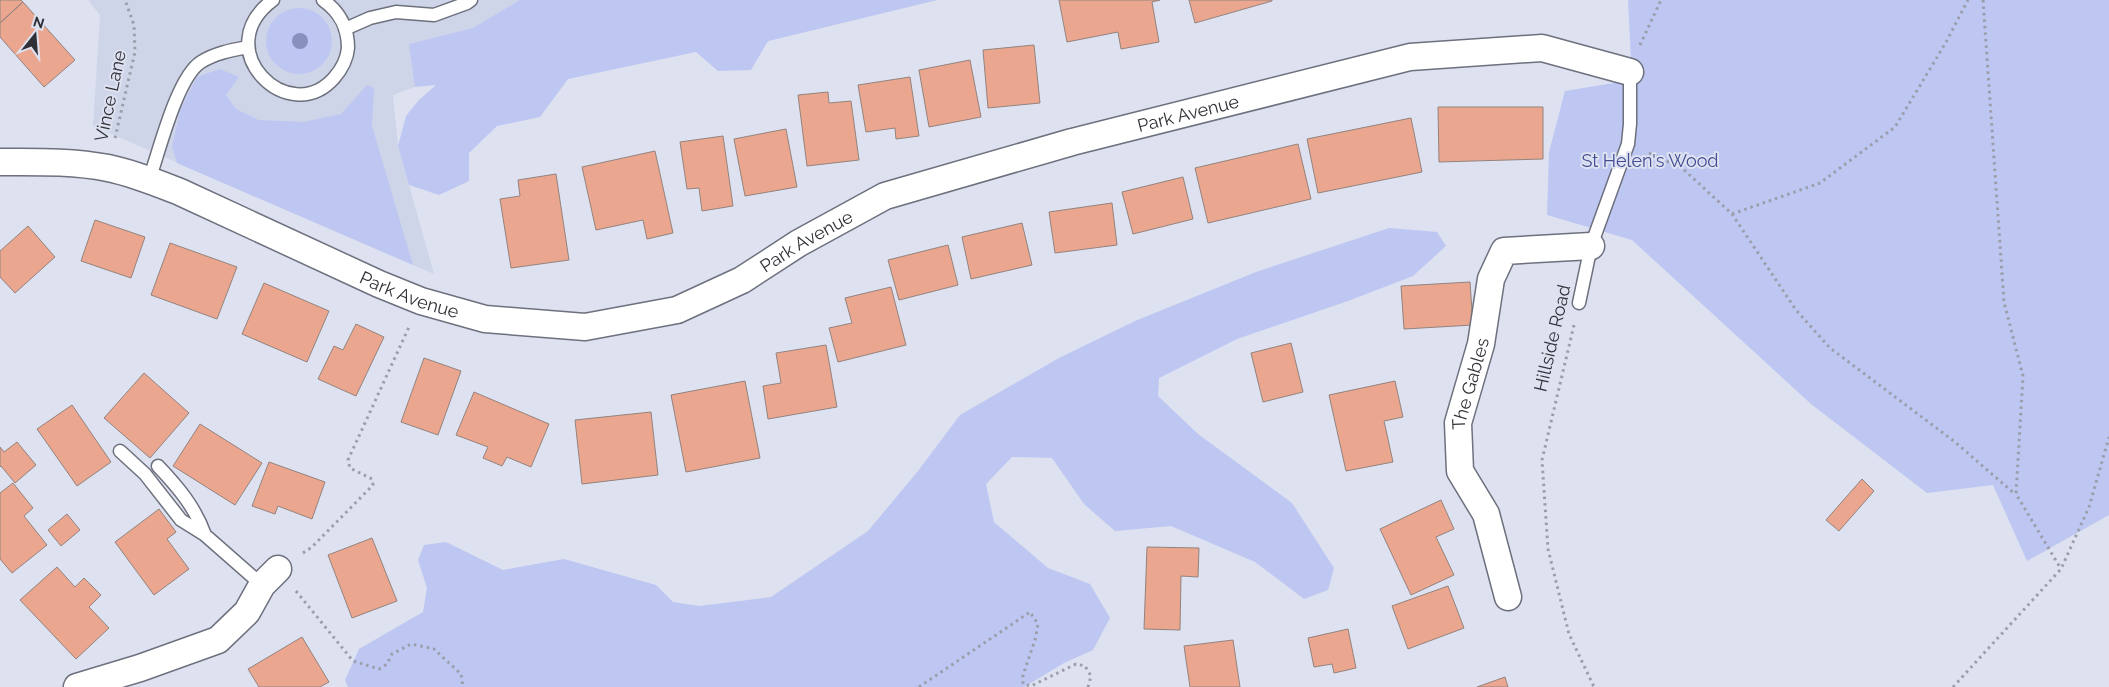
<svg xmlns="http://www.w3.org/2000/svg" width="2109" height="687" font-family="Raleway,sans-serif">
  <rect width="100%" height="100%" fill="#dde1f0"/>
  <path fill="#cfd5e9" d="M88,0H937L756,44L415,87L393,95L398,146L434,274L93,126L100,15Z"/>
  <path fill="#bdc7f2" d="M520,0H937L768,41L751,70L718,71L696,52L568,79L540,117L497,126L469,153V181L439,195L409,185L398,146L406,116L418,101L436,85L415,87L409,44L473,28Z
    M1628,0H2109V515L2027,561L1993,485L1927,493L1811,404L1632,240L1547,215L1549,152L1565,91L1632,80Z
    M266 41a33 33 0 1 1 66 0a33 33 0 1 1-66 0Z
    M220,69L239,77L226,95L236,109L259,120L303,122L341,114L367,85L374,88L372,126L413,265L177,163L172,146L181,108L197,77Z
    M1389,228L1437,232L1446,246L1413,276L1348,301L1237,339L1159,378L1158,396L1198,434L1292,503L1334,568L1328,590L1304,599L1255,562L1171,526L1115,531L1084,504L1052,458L1012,457L986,484L994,522L1048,568L1090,584L1110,618L1093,650L1064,663L1024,687H348L345,680L359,649L423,612L427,588L418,560L424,545L446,542L503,570L564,559L656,585L673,602L699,606L771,597L868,531L918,471L960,415L1059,358L1135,321L1256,272Z"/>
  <path fill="#eba68f" stroke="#93837e" d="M0,0H21L23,2L0,23Z
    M1059,0H1160L1152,2L1159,42L1121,49L1118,32L1067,42Z
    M1189,0H1272V1L1195,23Z
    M23,2L75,60L44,87L0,37V23Z
    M1034,45L1040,103L988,108L983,50Z
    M970,60L981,117L929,127L919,70Z
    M910,77L919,136L896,139L895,128L866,132L858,85Z
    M828,92L829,103L851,101L859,160L807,166L798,95Z
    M1438,107H1543V159L1439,162Z
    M1411,118L1422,172L1318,193L1307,139Z
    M786,129L797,187L745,196L734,139Z
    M723,136L733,206L702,211L699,188L687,189L680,142Z
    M1298,144L1311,199L1208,223L1195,168Z
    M655,151L673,233L647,239L643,220L596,230L582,167Z
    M556,174L569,260L511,268L500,199L520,196L518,180Z
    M1183,177L1193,219L1133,234L1122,192Z
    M1112,203L1117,245L1055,253L1049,212Z
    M95,220L145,237L131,278L81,261Z
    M1022,223L1032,265L971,279L962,237Z
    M28,226L55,257L15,293L0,277V251Z
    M170,243L237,267L217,319L151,295Z
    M948,245L958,285L899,300L888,260Z
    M1470,282L1473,325L1404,329L1401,286Z
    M264,283L329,311L307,362L242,334Z
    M891,287L906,345L838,362L829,328L852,323L845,298Z
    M356,324L384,337L356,396L318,379L334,346L343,350Z
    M1291,343L1303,392L1263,402L1251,353Z
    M826,345L837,407L768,419L763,386L781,383L776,353Z
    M424,358L461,371L438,435L401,422Z
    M144,373L189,413L150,458L104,418Z
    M745,381L760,458L686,472L671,395Z
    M1395,381L1403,417L1384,421L1393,462L1346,471L1329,395Z
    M474,392L549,424L531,467L507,457L502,466L483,458L488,447L456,435Z
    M72,405L111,462L77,486L37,429Z
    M651,412L658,475L582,484L575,420Z
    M200,424L262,463L235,505L173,466Z
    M17,442L36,465L15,483L1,466L0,467V447L4,452Z
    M269,462L325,482L312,519L278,506L275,514L252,506Z
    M1862,479L1874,491L1839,531L1826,520Z
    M13,483L33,508L24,516L47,545L12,573L0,559V493Z
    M1441,500L1454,529L1436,537L1454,575L1411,595L1380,529Z
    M159,509L176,532L167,539L189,569L154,595L115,542Z
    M67,514L80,530L61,546L48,530Z
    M372,538L397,601L352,618L328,555Z
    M1147,547L1199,548L1198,577L1181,576L1180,630L1144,629Z
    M57,567L75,587L84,578L101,595L89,607L109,628L76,659L20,600Z
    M1448,586L1464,628L1408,649L1392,606Z
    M1348,629L1356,668L1334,673L1332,664L1314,667L1308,638Z
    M302,637L329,682L320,687H259L248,669Z
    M1233,640L1240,687H1190L1184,646Z
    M1505,677L1508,687H1477Z"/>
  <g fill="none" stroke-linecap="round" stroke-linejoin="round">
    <defs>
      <path id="lane" d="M273,0C207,49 289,129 334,78C341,70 347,60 348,48C348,27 340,12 323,0
        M345,29L370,18L396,12L434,15L467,3L471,0
        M149,180C159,152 177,77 201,62C215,53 232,50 248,47
        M1579,303L1591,246L1628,144L1630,124V72
        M120,451L145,474L181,520L205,535L262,585
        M158,466C178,487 195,507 205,535"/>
      <g id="street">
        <path id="s1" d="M0,162C36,162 72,161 108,168C133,173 157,183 180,192L379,284L421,301L485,319L585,327L677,310L742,280L799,243L885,196L1072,142L1410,57L1542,48L1630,72"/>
        <path id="s2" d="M1508,597L1486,514L1460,471L1458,423L1481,344L1491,279L1504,251L1591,246"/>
        <path d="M77,687L140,668L218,640L247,612L262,585L278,569"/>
      </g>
    </defs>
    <use href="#lane" stroke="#6d707d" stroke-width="15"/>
    <use href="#street" stroke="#6d707d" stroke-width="29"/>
    <path stroke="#9b9eaa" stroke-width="3" stroke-dasharray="2.5 4" stroke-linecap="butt" d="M1983,0L2004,302L2023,376L2016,494L2061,569
      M1640,45L1661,0
      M115,138L135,52L134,25L125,0
      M1649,153L1682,168L1732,214L1796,310L1830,348L1955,442L2015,494
      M1732,214L1820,183L1895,127L1945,44L1968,0
      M1574,325L1542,460L1548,549L1569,634L1594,687
      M303,553L312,547L373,485L372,479L350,468L348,460L409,327
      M296,591L353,661L379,669L387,664L392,654L411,644L434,649L461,674L463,687
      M919,687L1030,612L1038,624L1035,640L1023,675V684L1031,686L1076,664L1085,666L1091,676L1088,687
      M1953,687L2061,569L2089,507L2109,437"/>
    <use href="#lane" stroke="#fff" stroke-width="12"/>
    <use href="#street" stroke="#fff" stroke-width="26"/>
  </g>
  <circle fill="#8890be" cx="300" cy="41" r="8"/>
  <g text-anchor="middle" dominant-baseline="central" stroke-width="4" stroke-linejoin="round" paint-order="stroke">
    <g font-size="18" fill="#303137" stroke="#dde1f0">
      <text transform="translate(110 96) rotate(-78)">Vince Lane</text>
      <text stroke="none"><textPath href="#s1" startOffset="1261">Park Avenue</textPath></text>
      <text stroke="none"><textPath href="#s1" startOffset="856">Park Avenue</textPath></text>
      <text stroke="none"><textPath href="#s1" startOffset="436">Park Avenue</textPath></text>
      <text transform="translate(1552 338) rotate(-77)">Hillside Road</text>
      <text stroke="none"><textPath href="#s2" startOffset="225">The Gables</textPath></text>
    </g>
    <g font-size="18" fill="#424d95" stroke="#dde1f0">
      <text x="1650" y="160">St Helen's Wood</text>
    </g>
  </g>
  <g transform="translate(35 35) rotate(17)" stroke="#dde1f0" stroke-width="4" paint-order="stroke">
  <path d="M0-4L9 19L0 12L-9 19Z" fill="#303137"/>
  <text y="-8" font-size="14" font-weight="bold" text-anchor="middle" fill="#303137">N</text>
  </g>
</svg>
